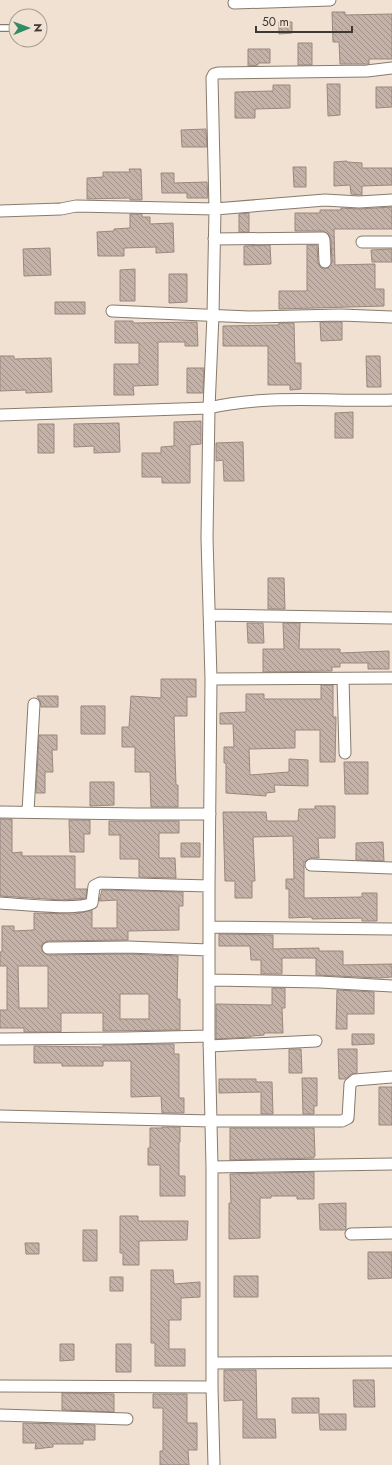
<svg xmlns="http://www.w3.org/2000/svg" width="392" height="1465" font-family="Jost,sans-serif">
  <defs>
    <pattern id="building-back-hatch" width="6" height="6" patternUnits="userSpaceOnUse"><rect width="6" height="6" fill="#c4b1a7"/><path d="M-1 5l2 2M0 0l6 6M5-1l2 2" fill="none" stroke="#a19189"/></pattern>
  </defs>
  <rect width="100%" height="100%" fill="#f0e1d2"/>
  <path fill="url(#building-back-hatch)" stroke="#9a887e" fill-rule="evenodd" d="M332,12H345V15L392,14V59H369V64H340L339,42H333Z
    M279,22H292V33L279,34Z
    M298,43H312V65H298Z
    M248,49H270V63H258V65L248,66Z
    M327,84H340V115L328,116Z
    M273,85H290V108L255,109V118H235V92L273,91Z
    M376,87H392V107L376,108Z
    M206,129L207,147H182L181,130Z
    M347,161V162L362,163V168H392V185L362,186V195L351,194L350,185L334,186V162Z
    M293,167H306V187H294Z
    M129,169H141L142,200H130V198L87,199V178L103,177V172H130Z
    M161,173H174V183L207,182L208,198H187V193H162Z
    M392,207V229H334L335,265L375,264V289H384V306L279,309V291H307V245H317L318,263L321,268H328L332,262L331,240L329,235L323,231H295V213H320V210H341V208L359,209Z
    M249,213V232H239V214Z
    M130,214H142V217H150V224L173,223L174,252L156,253V247L124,248V256H98L97,232L114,231V229L130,228Z
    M270,245L271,264L244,265V246Z
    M50,248L51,275L24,276L23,249Z
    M392,249V262H372L371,250Z
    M135,269V301H120V270Z
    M169,274H187V302L169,303Z
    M55,302H85V314H55Z
    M115,321H133V323L197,322L198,346H185V342H158V385L133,386L134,395H114V364H139V343H115Z
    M320,322H342V340L321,341Z
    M279,323H294L295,363H301V389L290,390V385H268V346H223V326L279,325Z
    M0,356H14V359L51,358L52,392L26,393V390L0,391Z
    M366,356H380L381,387H367Z
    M187,368H204L203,393H187Z
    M353,412V438H335V413Z
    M201,421V444L190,445V483H162V477H142V453H161V447L174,446V422Z
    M119,423L120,452L94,453V446L74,447V424Z
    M38,424H54V453H38Z
    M243,442L244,481H224L223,460L216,461V443Z
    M268,578H284L285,609H268Z
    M247,623H263L264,643H248Z
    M283,623H300L299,649H340V653L389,651V669H368V663H340V667H332V671L263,672V649H284Z
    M161,679H196V697H187V716H174L175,755L176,785H178V807H151L150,772H135V747H122V727H129L131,696L161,698Z
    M321,685H333V717H336L335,762H320V730H295V748L249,749L250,775L289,772V759L308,760V786L274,785L275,792L266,793V796L226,793V763H224V747H234L233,724H220V713L246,712V694H264V699H321Z
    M37,696H58V707H41L40,701Z
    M81,706H105V734H81Z
    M39,735H57V750H52L53,772H45V793H36Z
    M344,762H368V794H345Z
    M90,782H114V805L90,806Z
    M315,806H335V838H318L319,858H311L304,862V898L362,897V893H377V921H362V918L312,919V917L289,918V889H286V879H294L293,836L253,837L255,881H252V898H235V881H225L223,812H266L267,821H298L299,809H315Z
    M0,819H12V853L22,852V856H75V889H87L86,898L62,900L0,896Z
    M69,820H90V834H84V852H70Z
    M109,821H179V833H159V858H175L176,878L139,877V859H120V835H109Z
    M383,842L384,861L356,860V843Z
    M181,843H200V857H181Z
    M102,890L183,892V906H179V930L128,931V940L48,941L42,944V951L48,955L128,954L178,956L177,999H180V1030L103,1031V1013H61V1032H24V1028H0V1010H7V966H0V952H2V926H14V931L34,930V913L75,914L92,910V928H117V900L99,901ZM18,966H48V1008H19ZM120,994H149V1019H120Z
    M219,934L273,935V949L319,948V951H343V965L392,964V977L379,978L316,975V958H282V974H261V960H251L250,946H219Z
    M272,988H285V1008H282L283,1033H264V1035L251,1036V1037L216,1039V1004L272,1005Z
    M337,990L374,992V1014H347V1029H336Z
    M352,1034H374V1044L352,1045Z
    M174,1044V1054H179V1098H184V1113H162L161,1096L131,1097V1061H103V1066H62V1063H34V1046L103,1047V1045Z
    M289,1049H301L302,1073H289Z
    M338,1049H357V1073L351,1074L346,1079H339Z
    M302,1078H317V1106H314V1114H303Z
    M219,1079H256V1082H272L273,1114H261V1092L219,1093Z
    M379,1087H392V1125H379Z
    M162,1127H180V1142H179V1176H185V1196H160V1165H148V1148H150V1128H162Z
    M230,1128H314L315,1156H314V1158L230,1160Z
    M314,1172V1199H297V1196H271V1198H260V1238L229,1239V1203H231L230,1174Z
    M346,1203V1230H320L319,1204Z
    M120,1216H138V1221H188L187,1240L139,1241V1265H123V1253H120Z
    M83,1230H97V1261H83Z
    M25,1243H39V1254H26Z
    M368,1252H392V1278L368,1279Z
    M151,1270H173L174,1284L200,1282V1297L181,1298V1320H169V1349H185V1366H155V1343H151Z
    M234,1276H258V1297H234Z
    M110,1277H123V1291H110Z
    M60,1344H74V1360L60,1361Z
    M116,1344H131V1372H116Z
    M224,1370H256L257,1419H275L276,1438H243V1400L224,1401Z
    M353,1380H374L375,1407H354Z
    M62,1393L114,1394V1412L62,1410Z
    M153,1394H187V1423H197V1450H188L189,1465H160V1451H163V1408H153Z
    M292,1398H319V1413H292Z
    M319,1414H346V1430H320Z
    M23,1423L95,1425V1440H83V1444H53V1447L35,1449L36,1443H23Z"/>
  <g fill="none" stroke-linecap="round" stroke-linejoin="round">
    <defs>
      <path id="lane" d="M0,28H16"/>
      <path id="street" d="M234,3L330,0
        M0,211L61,209L76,206L215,209L325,200L359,202L392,200
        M214,239L323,238L324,240L325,262
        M362,242H392
        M112,311L249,317L341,315L392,317
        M0,415L209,408C268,394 332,402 392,400
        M209,615L392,618
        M211,679L392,678
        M343,679L345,753
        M0,812L138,814H210
        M28,812L34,704
        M311,865L392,868
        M0,903C19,904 78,911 92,903L94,886L100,883L209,886
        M209,927L392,929
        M48,948L128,947L209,950
        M210,980L320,982L392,986
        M0,1039L125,1038L209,1036
        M209,1046L316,1041
        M0,1116L211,1121H342L348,1118L350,1084L355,1080L392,1077
        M212,1167L392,1164
        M351,1234L392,1233
        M213,1363L392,1362
        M0,1386L212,1387
        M0,1415L127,1419
        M214,1465L212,1387V1167L209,1036V886L211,679L207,538L209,408L213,315L215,209L212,78L214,74L218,73L367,71L392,68"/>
    </defs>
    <use href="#lane" stroke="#887b6d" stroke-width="8"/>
    <use href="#street" stroke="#887b6d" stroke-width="13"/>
    <use href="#lane" stroke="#fff" stroke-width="5.5"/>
    <use href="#street" stroke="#fff" stroke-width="11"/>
  </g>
  <g transform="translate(28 28) rotate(89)"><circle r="19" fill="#f0e1d2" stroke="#a99d92"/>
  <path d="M0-3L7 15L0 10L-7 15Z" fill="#2f8c64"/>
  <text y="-6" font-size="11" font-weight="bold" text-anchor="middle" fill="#3e3832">N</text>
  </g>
  <path d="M256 26v6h96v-6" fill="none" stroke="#3e3832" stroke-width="2"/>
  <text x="262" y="26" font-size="12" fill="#3e3832" stroke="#f0e1d2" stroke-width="3" paint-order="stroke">50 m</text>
</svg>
